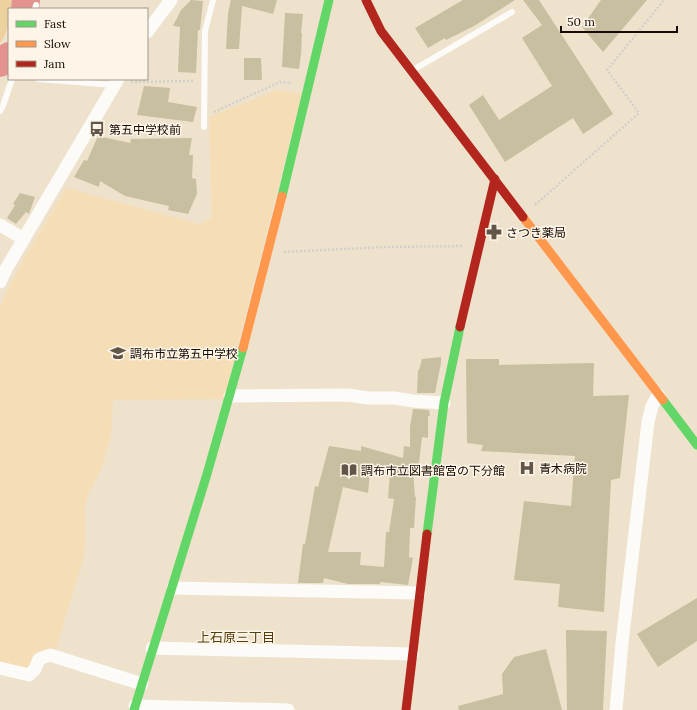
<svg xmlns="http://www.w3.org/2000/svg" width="697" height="710" font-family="Lora,'Noto Sans JP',serif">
  <rect width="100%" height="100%" fill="#eee2cd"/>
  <path fill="#f5deb6" d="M277,90L302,94L224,399L113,400L111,435L102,467L85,502V539L84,557L55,651L31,666L20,671L0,665V307L6,293L25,257L66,188L199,224L212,218L209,117Z"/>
  <path fill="#edd2a0" d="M0,0H14L12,9H9C9,21 8,34 0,43Z"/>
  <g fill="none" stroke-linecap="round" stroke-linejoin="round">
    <path stroke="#e2938d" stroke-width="28" d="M25,9L26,0
      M0,63L9,56"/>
  </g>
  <path fill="#c7bf9f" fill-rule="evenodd" d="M191,0L203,1L200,30H198L196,73L178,72L180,27L173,26L181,10Z
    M231,0H277L273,14L242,6L239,49H226L228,13Z
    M463,0H515L474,26L446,40L445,38L428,48L415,28Z
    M523,0H539L613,114L583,134L573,118L505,162L469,105L483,95L499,120L552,86L522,38L542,25Z
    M601,0H647L603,52L582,27Z
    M285,13L303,14L301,33H302L301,54L299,69L282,67Z
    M244,58H261L262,80H244Z
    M144,86L170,88L168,102L197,107L193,122L137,115Z
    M98,136L130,143L131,139L192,138L189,155H193L192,178L196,179L197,194L188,214L168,210L169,206L125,196L100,181L99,187L74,177L84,160L87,161Z
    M20,193L35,197L29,214L26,212L16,224L7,218L15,205L13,204Z
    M441,357V363L435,393H417L418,370H419L422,359Z
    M466,359H499V365L594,363L593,396L629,395L620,478L611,480L604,612L558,607L560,584L514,580L524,501L571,506L575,456L481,451L483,445L467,443Z
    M413,409L429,410L430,416H428V438L422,437L418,472L413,471L415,497H416L414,528H410L409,557L413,558L408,585L380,582V584H348L324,578L323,583H298L303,544H305L315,486L318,487L329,446L361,451V446L403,458L404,446L410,447V427ZM370,472L390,473L388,498L394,499L389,532H386L384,567L360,565L361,552H328L343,487L368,493Z
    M697,598V641L658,667L637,634Z
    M566,630L607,631L603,710H567Z
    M546,649L562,710H459L458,706L503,694L502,674L514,657Z"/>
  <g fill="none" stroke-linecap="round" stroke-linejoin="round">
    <path stroke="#d3cfca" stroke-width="2.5" stroke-dasharray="2 2" stroke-linecap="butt" d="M131,82L194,81
      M214,112L280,82L292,83
      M535,205L639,113L607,70L664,0
      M284,252L385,247L463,246"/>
    <path stroke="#fcfbf8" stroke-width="6" d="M35,9L36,5
      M413,70L512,12
      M38,79L114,85
      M0,111L3,106L12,79
      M204,127L205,31L213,0"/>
    <path stroke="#fcfbf8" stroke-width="13" d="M147,32L171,0
      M0,225L24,239
      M0,282L6,269L118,79
      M230,396L348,395L368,398H394L413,401L444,403
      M173,588L419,593
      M152,648L412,654
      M0,668L29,675L35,669L39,659L50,655L142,684
      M135,706L288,710
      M616,710L622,643L648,422L652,406L658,395"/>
    <path stroke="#63d668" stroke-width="9" d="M282,196L329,0
      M663,400L697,445
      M427,534L444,403L460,327
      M134,710L207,474L243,348"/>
    <path stroke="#ff974d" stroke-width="9" d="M523,217L663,400
      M243,348L282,196"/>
    <path stroke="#b3261e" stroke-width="9" d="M366,0L381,31L523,217
      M460,327L495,179
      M406,710L427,534"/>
  </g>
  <defs>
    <symbol id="bus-bare" viewBox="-9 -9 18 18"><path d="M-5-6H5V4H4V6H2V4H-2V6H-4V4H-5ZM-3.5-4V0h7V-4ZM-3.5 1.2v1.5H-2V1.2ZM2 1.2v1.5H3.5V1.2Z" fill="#625648" stroke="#fcf5e8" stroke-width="2.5" paint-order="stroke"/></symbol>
    <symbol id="pharmacy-bare" viewBox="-9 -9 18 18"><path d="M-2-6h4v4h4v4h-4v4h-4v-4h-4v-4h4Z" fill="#625648" stroke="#fcf5e8" stroke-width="2.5" paint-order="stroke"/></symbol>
    <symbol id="school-bare" viewBox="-9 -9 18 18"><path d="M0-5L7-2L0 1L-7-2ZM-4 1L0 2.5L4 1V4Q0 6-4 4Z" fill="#625648" stroke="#fcf5e8" stroke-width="2.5" paint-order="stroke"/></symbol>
    <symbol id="hospital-bare" viewBox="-9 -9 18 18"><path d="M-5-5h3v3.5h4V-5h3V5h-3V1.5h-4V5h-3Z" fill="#625648" stroke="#fcf5e8" stroke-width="2.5" paint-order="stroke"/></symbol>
    <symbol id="library-bare" viewBox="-9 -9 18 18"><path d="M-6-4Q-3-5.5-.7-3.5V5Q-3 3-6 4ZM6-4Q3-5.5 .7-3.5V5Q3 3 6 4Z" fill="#625648" stroke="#fcf5e8" stroke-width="2.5" paint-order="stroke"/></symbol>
  </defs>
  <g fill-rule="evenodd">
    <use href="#bus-bare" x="86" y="118" width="22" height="22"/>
    <use href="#pharmacy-bare" x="483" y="221" width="22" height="22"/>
    <use href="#school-bare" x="107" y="342" width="22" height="22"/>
    <use href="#hospital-bare" x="516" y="457" width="22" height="22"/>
    <use href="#library-bare" x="338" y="459" width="22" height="22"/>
  </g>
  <g text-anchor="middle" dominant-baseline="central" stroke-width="3" stroke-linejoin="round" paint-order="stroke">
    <g font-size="12" fill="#170a00" stroke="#fcf5e8" text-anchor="start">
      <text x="109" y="129">第五中学校前</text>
      <text x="506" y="232">さつき薬局</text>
      <text x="130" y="353">調布市立第五中学校</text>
      <text x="539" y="468">青木病院</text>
      <text x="361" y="470">調布市立図書館宮の下分館</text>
    </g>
    <g font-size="13" fill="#553d0a" stroke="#fcf5e8">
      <text x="236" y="637">上石原三丁目</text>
    </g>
  </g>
  <rect x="8" y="8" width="140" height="72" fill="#fcf5e8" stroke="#a0978b"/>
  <rect x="16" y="21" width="20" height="6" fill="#63d668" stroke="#a0978b"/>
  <text x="44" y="28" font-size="12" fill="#170a00">Fast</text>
  <rect x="16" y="41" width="20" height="6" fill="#ff974d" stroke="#a0978b"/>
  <text x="44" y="48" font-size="12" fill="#170a00">Slow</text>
  <rect x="16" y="61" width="20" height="6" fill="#b3261e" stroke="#a0978b"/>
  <text x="44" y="68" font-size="12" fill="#170a00">Jam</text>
  <path d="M561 26v6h116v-6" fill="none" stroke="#170a00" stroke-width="2"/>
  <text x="567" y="26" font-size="12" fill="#170a00" stroke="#fcf5e8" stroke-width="3" paint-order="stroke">50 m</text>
</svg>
